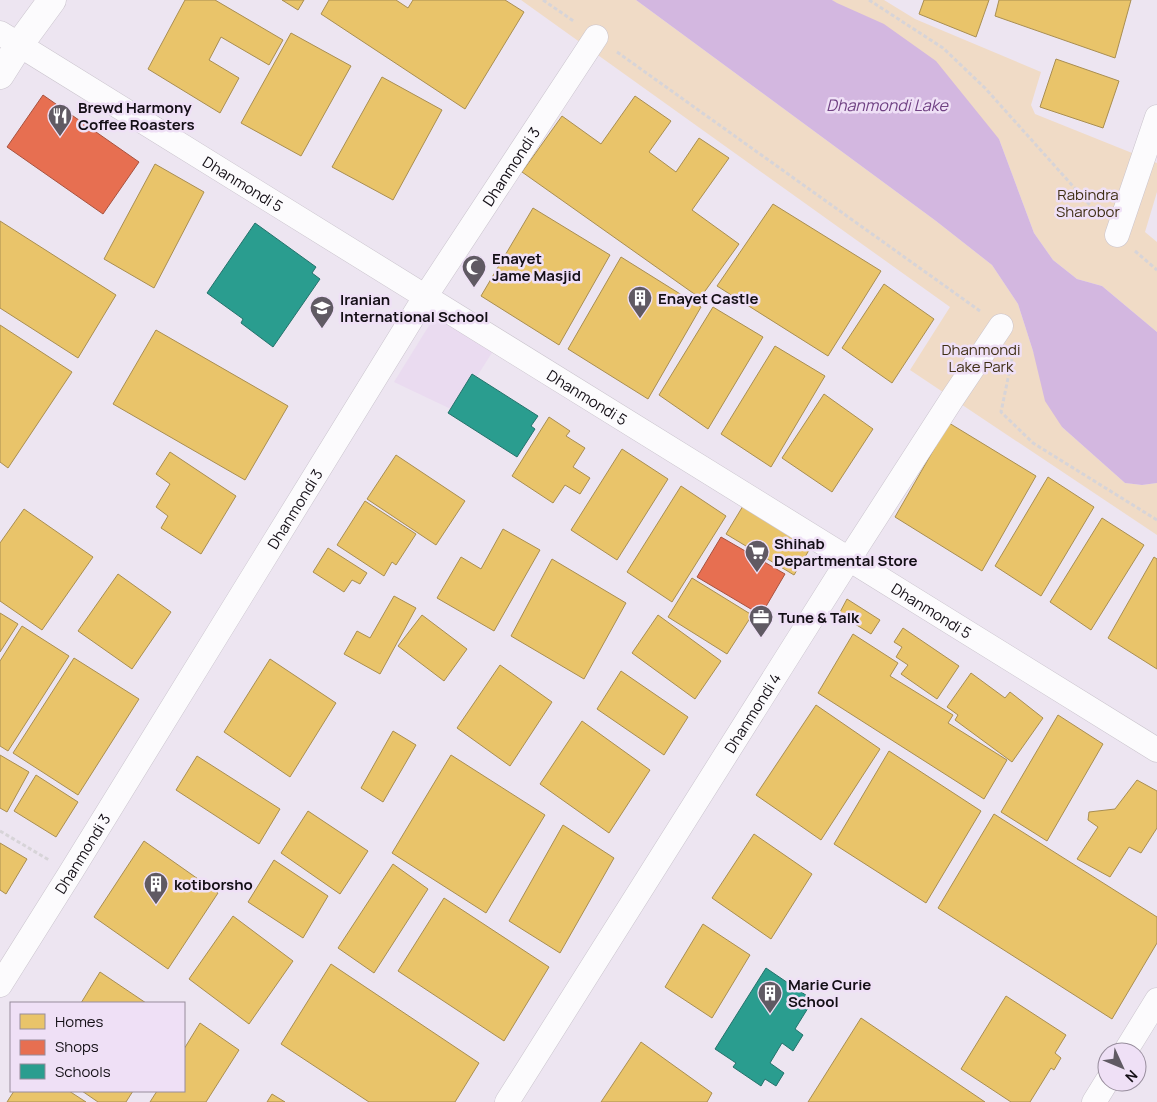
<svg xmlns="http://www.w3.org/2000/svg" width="1157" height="1102" font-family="Manrope,sans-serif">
  <rect width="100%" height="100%" fill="#ede5f1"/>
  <path fill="#eadbf0" d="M435,316L493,351L455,411L394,382Z"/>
  <path fill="#f0dbc6" d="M521,0H636L936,221L992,265L1018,304L1033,351L1062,427L1125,483L1142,485L1157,483V535L910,370L950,307Z
    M832,0H884L915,19L1041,72L1031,105L1035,114L1157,163V192L1145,232L1157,242V332L1102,286L1077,279L1053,260L1034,233L999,139Z"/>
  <path fill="#d3b7e0" d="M636,0H832L837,3L884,24L936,61L999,139L1034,233L1053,260L1077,279L1102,286L1157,332V483L1142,485L1125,483L1062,427L1045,401L1033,351L1018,304L992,265L936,221Z"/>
  <path fill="#e9c46a" stroke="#a98e51" d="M185,0H215L283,40L269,65L221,37L209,60L239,78L220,113L148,69Z
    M282,0H304L298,10Z
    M329,0H396L408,8L413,0H505L524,12L465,109L321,14Z
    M924,0H989L976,37L919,14Z
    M999,0H1131L1115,58L995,16Z
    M291,33L351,66L301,156L241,123Z
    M1056,59L1119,81L1103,128L1040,107Z
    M382,77L442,110L393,200L332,167Z
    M635,96L671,121L649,152L676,172L699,138L729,158L692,210L739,244L700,298L522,172L562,116L601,144Z
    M155,164L204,192L154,288L104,259Z
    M773,204L881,271L828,356L717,286Z
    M533,208L610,255L559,345L481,296Z
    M0,221L116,295L78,358L0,308Z
    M621,257L701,307L648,399L568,349Z
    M884,284L934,319L892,383L842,348Z
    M713,307L763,337L708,429L659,395Z
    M0,325L72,372L8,468L0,462Z
    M156,330L288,406L245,480L113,404Z
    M775,346L825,376L771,467L721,434Z
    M824,394L873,429L832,492L782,458Z
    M549,417L570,431L566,436L585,448L573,467L590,478L580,494L565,485L553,503L512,476Z
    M949,423L1036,476L982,571L895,517Z
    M622,449L668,479L617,560L571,530Z
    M170,452L236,496L201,554L161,528L168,516L156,507L170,484L156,474Z
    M396,455L465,501L436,545L367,499Z
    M1048,477L1094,507L1041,596L995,566Z
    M681,486L726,516L672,602L627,572Z
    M365,501L416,534L396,565L392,562L384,576L337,545Z
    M746,501L814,542L794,575L726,534Z
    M24,509L93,557L42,630L0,601V543Z
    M1102,518L1144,545L1091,630L1050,602Z
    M503,529L540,550L494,631L437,598L461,557L481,569Z
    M328,548L367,573L360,584L352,580L344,592L313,572Z
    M1154,557L1157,559V669L1108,638Z
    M552,559L626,603L584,679L511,636Z
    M118,574L171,612L132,669L78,631Z
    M692,578L752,615L727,654L668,617Z
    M394,596L416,608L380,674L344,654L357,631L370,638Z
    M847,599L880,620L871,634L839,614Z
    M0,613L18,624L0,652Z
    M422,615L467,649L444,681L398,646Z
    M658,615L721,661L695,699L632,653Z
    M22,626L69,656L8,751L0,746V661Z
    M903,628L959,666L937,699L901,674L908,665L896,657L902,647L894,642Z
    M853,634L898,663L890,676L953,715L948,723L1007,760L984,799L818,693Z
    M74,658L139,699L78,795L13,753Z
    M270,659L336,703L290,777L224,732Z
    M500,665L552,702L510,766L457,728Z
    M621,671L688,717L664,755L597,709Z
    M971,673L1005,698L1010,692L1043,718L1012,762L955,720L958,715L947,707Z
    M816,705L880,749L821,840L756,795Z
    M1058,715L1103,744L1047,841L1001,812Z
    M582,721L650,770L609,833L540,784Z
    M393,731L416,745L383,802L361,788Z
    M889,751L981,811L926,903L834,844Z
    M0,755L29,772L7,812L0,808Z
    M451,755L545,815L486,913L392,853Z
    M197,756L280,809L259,844L176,790Z
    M36,775L78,802L56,837L14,811Z
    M1137,780L1157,791V828L1141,853L1129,847L1110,877L1077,859L1098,827L1088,820L1089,812L1115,809Z
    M308,811L368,851L340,894L281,853Z
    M994,814L1157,917V943L1112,1019L938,908Z
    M563,825L614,858L560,953L509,921Z
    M754,834L812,874L771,939L712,898Z
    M144,841L218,893L168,969L94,917Z
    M0,843L27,859L6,894L0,890Z
    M274,860L328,896L303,938L248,902Z
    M393,864L428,889L374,973L338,948Z
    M444,898L549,967L504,1041L398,971Z
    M233,916L293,961L249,1024L189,979Z
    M703,924L750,955L712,1018L665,987Z
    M331,964L479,1063L455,1102H369L281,1044Z
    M100,972L146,1003H81Z
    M1006,996L1066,1035L1055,1053L1061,1058L1054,1070L1051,1068L1030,1102H1011L961,1069Z
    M861,1018L985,1102H808Z
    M200,1023L239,1050L206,1102H150L157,1091H184V1049Z
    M641,1042L712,1093L707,1102H601Z
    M14,1091H69L86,1102H7Z
    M82,1091H133L126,1102H98Z
    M272,1094L285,1102H267Z"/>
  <path fill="#e76f51" stroke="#a8523f" d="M43,95L139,162L103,214L7,147Z
    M721,537L785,574L761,615L697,577Z"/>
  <path fill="#2a9d8f" stroke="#23726b" d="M255,223L316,267L312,273L320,279L273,347L241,323L243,319L207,293Z
    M472,374L538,416L531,426L535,429L517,457L448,413Z
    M766,968L813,1000L795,1029L803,1035L793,1051L782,1043L770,1063L784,1073L776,1086L765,1079L761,1086L733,1067L736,1063L715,1049Z"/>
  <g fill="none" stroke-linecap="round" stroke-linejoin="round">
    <defs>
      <g id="street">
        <path id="s1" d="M0,33L1157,750"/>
        <path d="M1117,235L1157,117"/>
        <path id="s2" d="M0,985L71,872L425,297L596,37"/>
        <path d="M1125,1052L1157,1000"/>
        <path id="s3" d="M507,1102L849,559L952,399L1001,326"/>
        <path d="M1094,1102L1107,1081"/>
      </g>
      <path id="secondary" d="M0,75L19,45L52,0"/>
    </defs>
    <use href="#street" stroke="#cac4cd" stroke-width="25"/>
    <use href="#secondary" stroke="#cac4cd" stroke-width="29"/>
    <path stroke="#d7d4d8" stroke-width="3" stroke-dasharray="4 2.5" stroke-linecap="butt" d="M543,0L575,22
      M869,0L943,48L985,88L1097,213
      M617,52L980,311
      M1135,251L1157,270
      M1012,359L1001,412L1033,443L1157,520
      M0,831L49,860"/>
    <use href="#street" stroke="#fcfbfd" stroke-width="24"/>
    <use href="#secondary" stroke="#fcfbfd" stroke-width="28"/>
  </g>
  <defs>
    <symbol id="restaurant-pin" viewBox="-11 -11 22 30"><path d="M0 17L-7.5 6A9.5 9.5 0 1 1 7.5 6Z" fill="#605a63" stroke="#efe0f6"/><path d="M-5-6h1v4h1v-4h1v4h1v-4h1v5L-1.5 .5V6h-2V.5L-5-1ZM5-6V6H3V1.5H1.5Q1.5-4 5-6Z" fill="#fff"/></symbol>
    <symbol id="mosque-pin" viewBox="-11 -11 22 30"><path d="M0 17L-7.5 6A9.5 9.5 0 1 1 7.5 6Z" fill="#605a63" stroke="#efe0f6"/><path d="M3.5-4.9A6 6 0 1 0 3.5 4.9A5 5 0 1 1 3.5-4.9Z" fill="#fff"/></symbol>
    <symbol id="building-pin" viewBox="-11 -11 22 30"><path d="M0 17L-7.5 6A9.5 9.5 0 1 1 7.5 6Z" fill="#605a63" stroke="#efe0f6"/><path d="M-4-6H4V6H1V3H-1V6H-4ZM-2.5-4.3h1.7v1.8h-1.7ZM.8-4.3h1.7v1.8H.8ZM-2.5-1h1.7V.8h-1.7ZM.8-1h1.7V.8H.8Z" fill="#fff"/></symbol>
    <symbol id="school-pin" viewBox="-11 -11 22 30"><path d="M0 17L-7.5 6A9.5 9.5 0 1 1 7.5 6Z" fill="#605a63" stroke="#efe0f6"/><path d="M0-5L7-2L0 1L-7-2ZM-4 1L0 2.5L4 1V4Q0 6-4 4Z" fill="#fff"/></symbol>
    <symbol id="supermarket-pin" viewBox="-11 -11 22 30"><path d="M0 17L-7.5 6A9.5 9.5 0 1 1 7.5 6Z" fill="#605a63" stroke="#efe0f6"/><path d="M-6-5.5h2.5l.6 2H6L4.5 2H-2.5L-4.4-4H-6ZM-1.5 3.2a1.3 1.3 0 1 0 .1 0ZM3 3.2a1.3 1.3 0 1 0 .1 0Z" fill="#fff"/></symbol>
    <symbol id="office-pin" viewBox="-11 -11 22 30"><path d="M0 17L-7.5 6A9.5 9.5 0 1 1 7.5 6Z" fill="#605a63" stroke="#efe0f6"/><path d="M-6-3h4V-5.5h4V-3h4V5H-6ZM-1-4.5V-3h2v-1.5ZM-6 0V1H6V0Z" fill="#fff"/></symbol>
  </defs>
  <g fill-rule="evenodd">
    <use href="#restaurant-pin" x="46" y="102" width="28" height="38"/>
    <use href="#mosque-pin" x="460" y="253" width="28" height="38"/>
    <use href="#building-pin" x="626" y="284" width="28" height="38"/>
    <use href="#school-pin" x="308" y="294" width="28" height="38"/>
    <use href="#supermarket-pin" x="743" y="538" width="28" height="38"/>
    <use href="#office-pin" x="747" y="603" width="28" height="38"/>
    <use href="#building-pin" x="142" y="870" width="28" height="38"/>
    <use href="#building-pin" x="756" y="979" width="28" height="38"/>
  </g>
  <g text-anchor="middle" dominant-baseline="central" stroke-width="5" stroke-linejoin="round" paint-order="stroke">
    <g font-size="15" font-weight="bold" fill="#140f16" stroke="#efe0f6" text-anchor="start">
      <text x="78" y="107">Brewd Harmony<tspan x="78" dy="17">Coffee Roasters</tspan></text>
      <text x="492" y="258">Enayet<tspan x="492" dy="17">Jame Masjid</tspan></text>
      <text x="658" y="298">Enayet Castle</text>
      <text x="340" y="299">Iranian<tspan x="340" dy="17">International School</tspan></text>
      <text x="774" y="543">Shihab<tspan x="774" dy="17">Departmental Store</tspan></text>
      <text x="778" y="617">Tune &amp; Talk</text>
      <text x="174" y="884">kotiborsho</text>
      <text x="788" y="984">Marie Curie<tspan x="788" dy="17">School</tspan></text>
    </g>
    <g font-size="15" fill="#140f16" stroke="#efe0f6">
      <text stroke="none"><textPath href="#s2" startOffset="965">Dhanmondi 3</textPath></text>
      <text stroke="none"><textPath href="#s1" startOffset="286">Dhanmondi 5</textPath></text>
      <text stroke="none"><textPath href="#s1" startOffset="691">Dhanmondi 5</textPath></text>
      <text stroke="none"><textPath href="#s2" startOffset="560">Dhanmondi 3</textPath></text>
      <text stroke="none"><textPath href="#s1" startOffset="1096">Dhanmondi 5</textPath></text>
      <text stroke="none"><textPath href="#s3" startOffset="460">Dhanmondi 4</textPath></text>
      <text stroke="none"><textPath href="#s2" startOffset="155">Dhanmondi 3</textPath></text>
    </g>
    <g font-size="15" fill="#3f2e15" stroke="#efe0f6">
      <text x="1088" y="194">Rabindra<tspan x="1088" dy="17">Sharobor</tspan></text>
      <text x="981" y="349">Dhanmondi<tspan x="981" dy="17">Lake Park</tspan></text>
    </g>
    <g font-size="16" font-style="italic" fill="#704183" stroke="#efe0f6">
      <text x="887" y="105">Dhanmondi Lake</text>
    </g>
  </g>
  <rect x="10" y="1002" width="175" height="90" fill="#efe0f6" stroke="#978c9c"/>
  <rect x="20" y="1014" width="25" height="15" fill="#e9c46a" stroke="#978c9c"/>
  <text x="55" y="1027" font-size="15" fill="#140f16">Homes</text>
  <rect x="20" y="1040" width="25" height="15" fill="#e76f51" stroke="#978c9c"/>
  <text x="55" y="1052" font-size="15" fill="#140f16">Shops</text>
  <rect x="20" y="1064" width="25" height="15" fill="#2a9d8f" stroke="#978c9c"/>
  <text x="55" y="1077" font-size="15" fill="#140f16">Schools</text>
  <g transform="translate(1122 1067) rotate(134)"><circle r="24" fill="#efe0f6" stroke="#978c9c"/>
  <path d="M0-4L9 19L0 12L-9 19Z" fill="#605a63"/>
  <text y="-8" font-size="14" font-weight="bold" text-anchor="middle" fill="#140f16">N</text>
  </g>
</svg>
